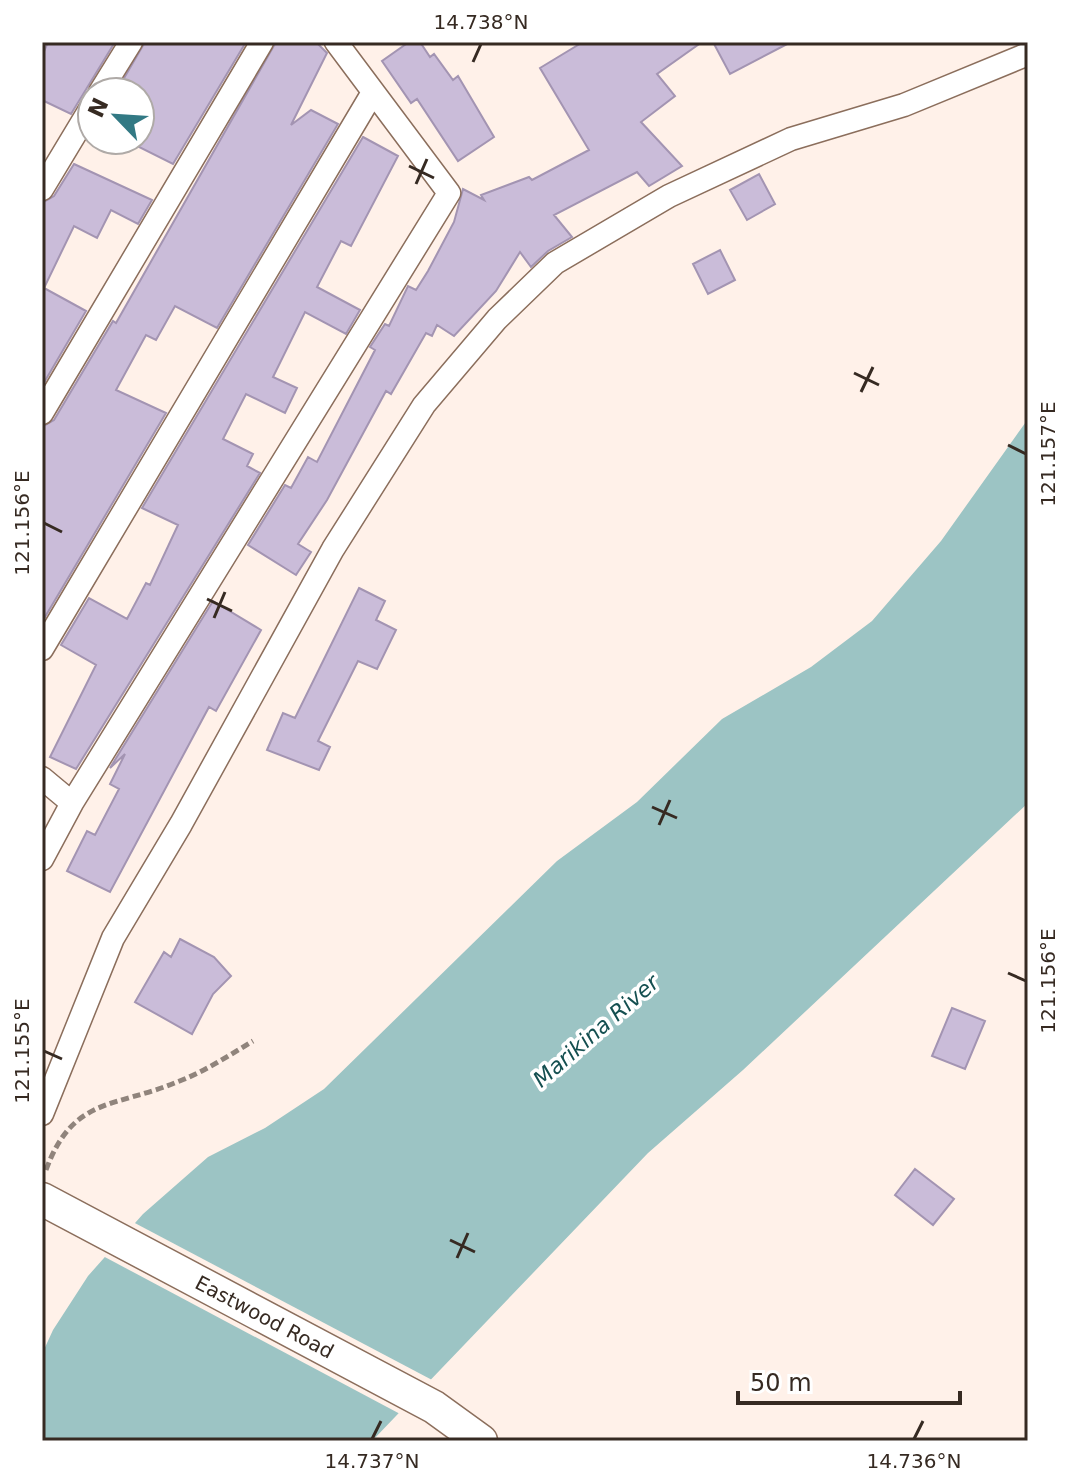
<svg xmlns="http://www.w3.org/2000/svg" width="1070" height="1483" font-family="'DejaVu Sans',sans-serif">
  <rect width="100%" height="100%" fill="#fff1e9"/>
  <path fill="#9cc4c4" d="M1028,419V803L743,1070L648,1153L372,1441H42V1354L53,1330L88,1276L143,1214L208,1157L265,1128L324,1089L557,861L637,802L722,719L811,667L872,621L941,541Z"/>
  <path fill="#fff1e9" d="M131,1221L434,1381L402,1415L101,1255Z"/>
  <path fill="#cabcd9" stroke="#a394b2" stroke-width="2" d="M48,42H115L71,114L42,100V56Z
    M145,42H246L173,164L129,142L140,140V92H116Z
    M276,42H316L327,53L291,125L311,110L338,124L217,328L175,306L156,340L146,335L116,390L166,413L42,622V427L54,420L113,321L116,323Z
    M409,42H420L430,57L434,54L453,80L458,76L494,137L458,161L417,99L411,103L382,61Z
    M583,42H702L657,74L675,96L641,122L682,166L649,186L637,172L554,215L572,237L548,251L531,267L520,252L496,291L454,336L437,325L432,336L426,333L391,394L386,391L327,500L298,544L311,552L296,575L248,545L285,485L291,488L308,457L317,462L375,350L370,347L385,324L389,326L408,286L416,290L428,271L454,222L463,189L484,200L481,195L529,177L532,180L589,150L540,68Z
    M713,42H791L730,74Z
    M363,137L398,156L351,246L341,241L317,287L360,310L346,334L305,312L273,377L297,388L285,413L246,394L223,439L253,454L247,466L260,473L76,769L50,757L96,665L61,645L89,598L127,619L146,583L150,585L178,525L142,508Z
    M74,164L152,200L138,224L111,210L97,238L74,226L44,288L86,311L42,386V203L54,196Z
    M759,174L775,204L747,220L730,190Z
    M720,250L735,280L708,294L693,264Z
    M359,588L385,601L376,620L396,630L377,669L358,661L318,741L330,747L319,770L267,750L283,713L295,718Z
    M213,601L261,630L216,711L209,707L110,892L67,871L87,831L95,835L119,789L110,784L125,754L110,768Z
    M180,939L214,957L231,976L213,994L192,1034L135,1002L164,952L171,957Z
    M952,1008L985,1021L965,1069L932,1056Z
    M915,1169L954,1199L933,1225L895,1195Z"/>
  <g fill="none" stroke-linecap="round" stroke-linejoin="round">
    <defs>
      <path id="street" d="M100,92L131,42
        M42,189L92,106
        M42,413L262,42
        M42,649L372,94
        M42,778L72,803L42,859
        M72,803L449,193L336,42
        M42,1114L113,938L181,824L333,549L424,405L497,319L555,263L669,196L791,139L904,105L1028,54"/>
      <g id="secondary">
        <path id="s1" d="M42,1199L434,1407L481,1441"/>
      </g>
    </defs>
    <use href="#street" stroke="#8b6e5c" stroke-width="25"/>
    <use href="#secondary" stroke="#8b6e5c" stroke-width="35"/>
    <path stroke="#90847c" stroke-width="5" stroke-dasharray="8 4" stroke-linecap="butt" d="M46,1170C73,1096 115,1108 177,1082C204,1072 228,1056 253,1041"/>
    <use href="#street" stroke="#fff" stroke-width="22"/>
    <use href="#secondary" stroke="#fff" stroke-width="32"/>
  </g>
  <path fill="none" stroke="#362a22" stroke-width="3" d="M473,62L481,44M409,166L434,178M416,184L427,159M854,373L879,385M861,392L873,367M1008,445L1026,454M44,523L62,532M207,599L232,611M214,618L225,592M652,807L677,818M659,825L670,800M1008,973L1026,981M44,1051L62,1059M450,1240L475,1252M457,1258L468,1233M372,1439L381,1421M914,1439L923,1421"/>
  <g text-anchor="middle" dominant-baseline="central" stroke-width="7" stroke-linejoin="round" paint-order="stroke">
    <g font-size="20" fill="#362a22" stroke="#fff">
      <text stroke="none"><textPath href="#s1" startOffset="252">Eastwood Road</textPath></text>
    </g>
    <g font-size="22" font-style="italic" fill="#144f50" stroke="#fff">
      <text transform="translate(596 1031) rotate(-41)">Marikina River</text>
    </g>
  </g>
  <rect width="1070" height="1483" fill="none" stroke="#ffffff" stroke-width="88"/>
  <g transform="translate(116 116) rotate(295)"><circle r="38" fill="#ffffff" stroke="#afaaa7" stroke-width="2"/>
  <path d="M0-6L14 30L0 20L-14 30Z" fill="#327984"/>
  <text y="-12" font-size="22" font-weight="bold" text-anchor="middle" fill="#362a22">N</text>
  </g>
  <path d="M738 1391v12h222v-12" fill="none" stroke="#362a22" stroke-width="4"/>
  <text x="750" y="1391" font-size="24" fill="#362a22" stroke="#ffffff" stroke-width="6" paint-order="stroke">50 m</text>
  <rect x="44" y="44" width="982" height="1395" fill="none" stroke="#362a22" stroke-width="3"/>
  <g font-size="20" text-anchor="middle" fill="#362a22">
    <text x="481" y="29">14.738°N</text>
    <text transform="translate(1048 454) rotate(-90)" y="7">121.157°E</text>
    <text transform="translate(22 523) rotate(-90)" y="7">121.156°E</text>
    <text transform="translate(1048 981) rotate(-90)" y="7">121.156°E</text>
    <text transform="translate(22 1051) rotate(-90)" y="7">121.155°E</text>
    <text x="372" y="1468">14.737°N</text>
    <text x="914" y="1468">14.736°N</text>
  </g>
</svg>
